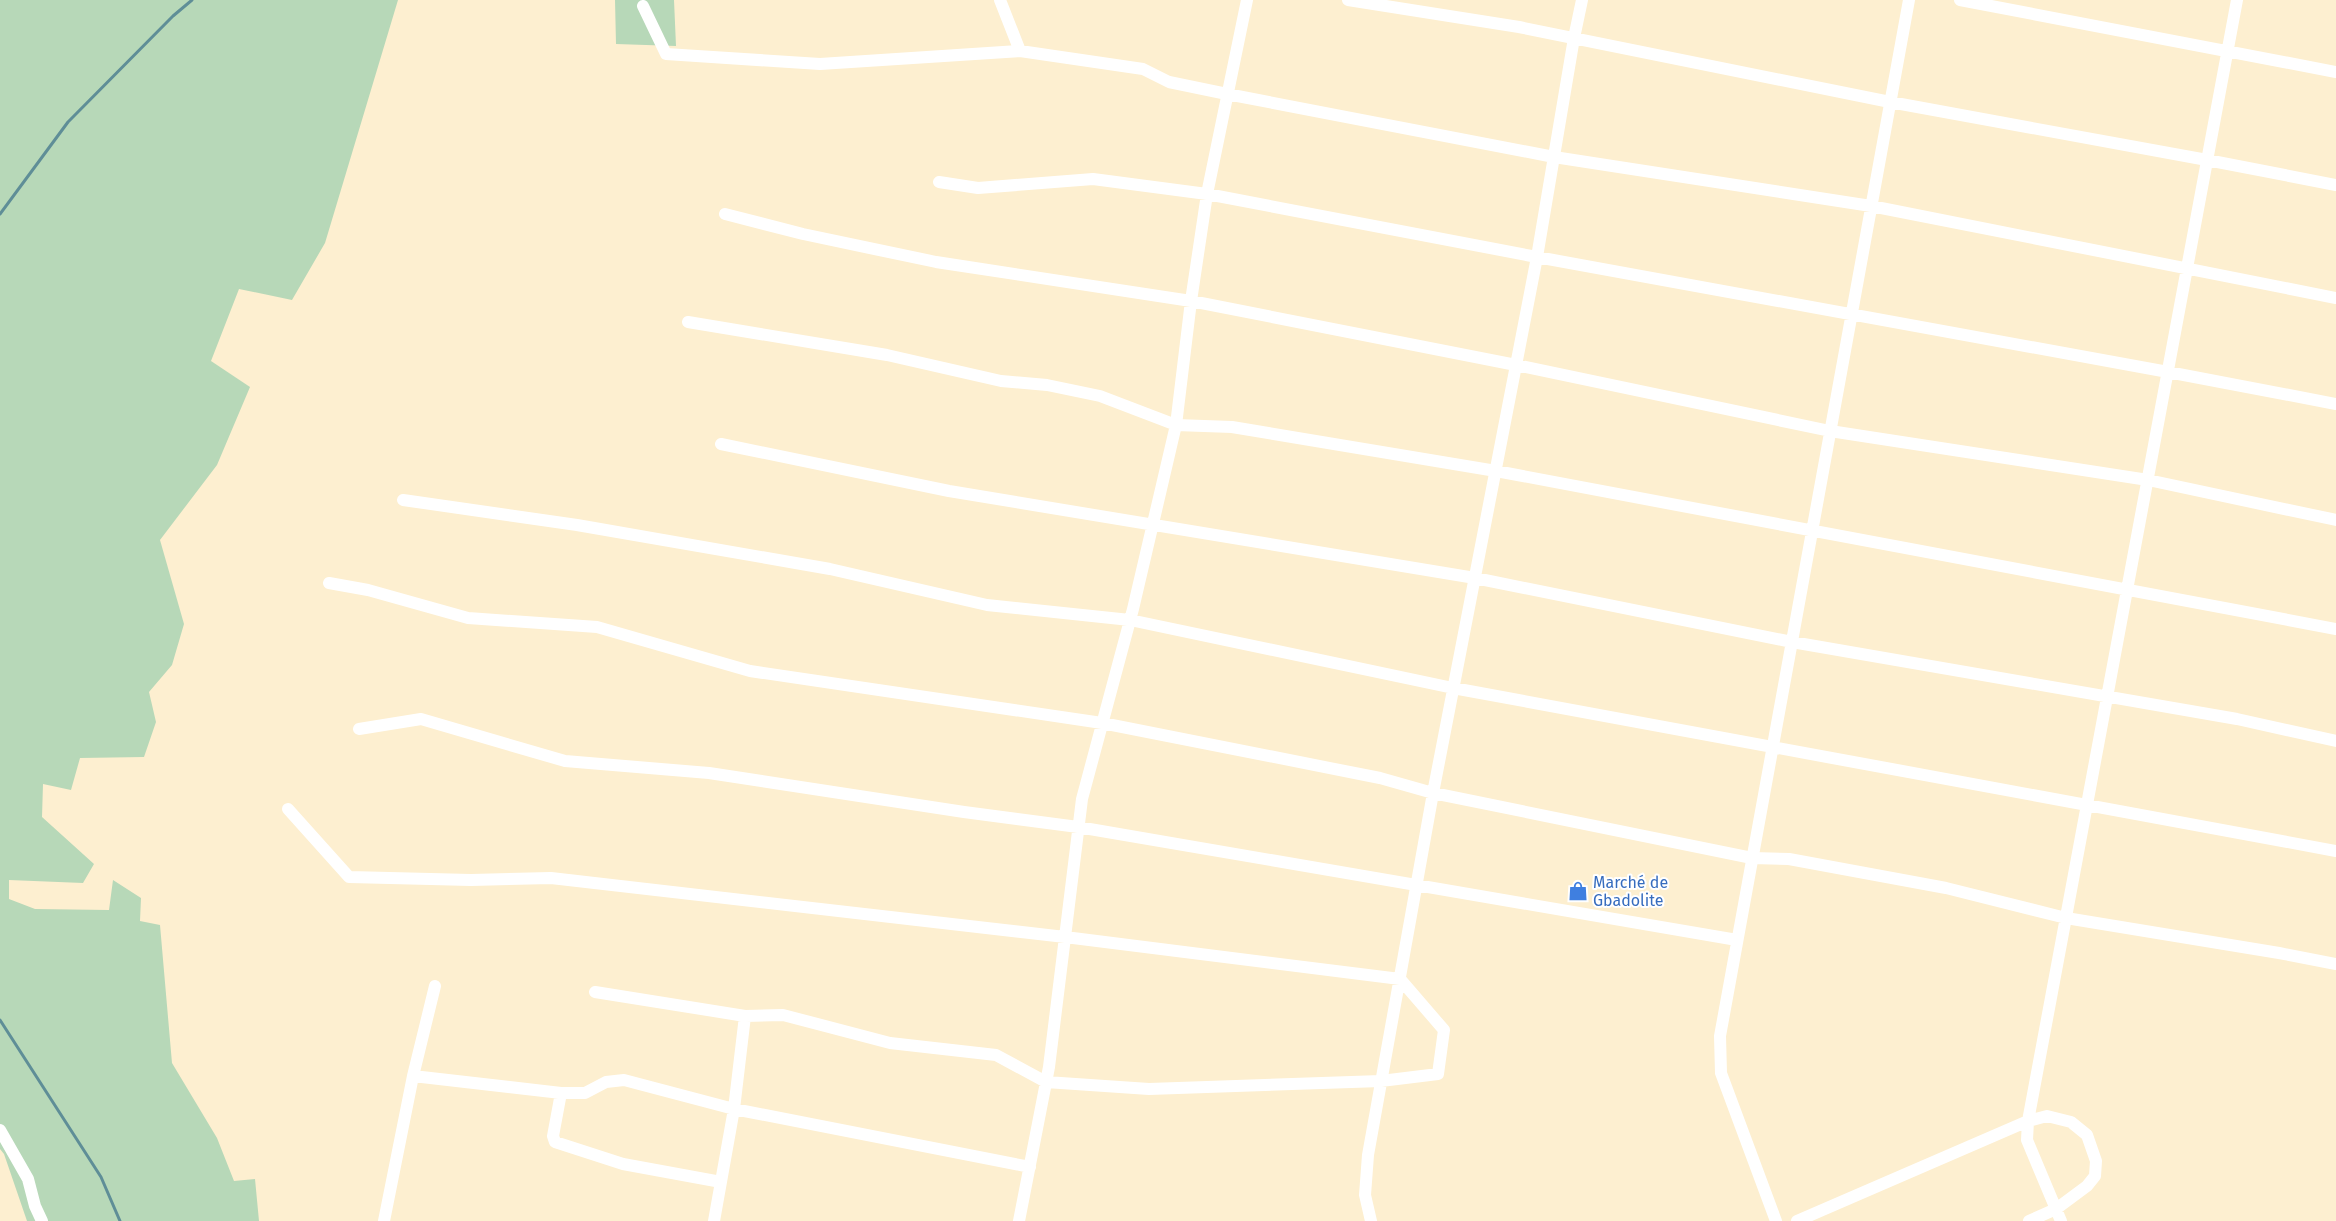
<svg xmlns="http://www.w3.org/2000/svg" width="2336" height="1221" font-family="'Fira Sans',sans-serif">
  <rect width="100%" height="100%" fill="#fdefd0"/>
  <path fill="#b7d8b8" d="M0,0H398L325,243L292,300L239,289L211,361L250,387L217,465L160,540L184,624L172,665L149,692L156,722L144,757L80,758L71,790L43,784L42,817L94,864L83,883L9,880V899L35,909L109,910L113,880L141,898L140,921L160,925L172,1063L217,1138L234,1181L255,1179L259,1221H27L4,1154L0,1149Z
    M615,0H674L676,46L616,44Z"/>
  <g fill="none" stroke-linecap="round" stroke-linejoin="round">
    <path stroke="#5f8e97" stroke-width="3" d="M0,214L68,122L173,16L192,0
      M0,1020L101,1177L120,1221"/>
    <path stroke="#fff" stroke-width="12" d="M1000,0L1020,51
      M1348,0L1519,27L1890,102L2207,160L2336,185
      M1960,0L2336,72
      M643,6L666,54L820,64L1020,51L1143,69L1169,82L1227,94L1554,157L1871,206L2336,298
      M939,182L978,188L1093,179L1207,194L1537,257L2168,372L2336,404
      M725,214L803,234L936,262L1191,301L1516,365L1830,431L2148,480L2336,520
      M688,322L887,355L1001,381L1047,385L1100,396L1176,425L1232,427L1496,471L2336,629
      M721,444L949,491L1475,578L1792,642L2237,719L2336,741
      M403,500L577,525L830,569L987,605L1130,620L1453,688L2336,851
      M329,583L368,590L468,618L597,627L750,671L1102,723L1380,778L1433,793L1752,858L1789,859L1946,888L2066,918L2279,953L2336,964
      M359,729L421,719L565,761L709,773L964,812L1078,827L1737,940
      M288,809L349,877L471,880L551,878L1065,937L1400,979L1444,1030L1438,1074L1381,1081L1149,1089L1046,1082L996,1055L890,1043L783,1015L745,1016L595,992
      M413,1076L561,1093H585L606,1082L624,1080L734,1109L1030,1167
      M561,1093L553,1136L555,1142L623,1164L721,1182
      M0,1130L28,1179L35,1206L42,1221
      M384,1221L413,1076L435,986
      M714,1221L734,1109L745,1016
      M1019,1221L1049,1067L1082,799L1133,609L1176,425L1191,301L1207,194L1247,0
      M1371,1221L1365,1195L1368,1155L1433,793L1537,257L1574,38L1582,0
      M1776,1221L1721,1073L1720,1036L1909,0
      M1797,1221L2028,1121L2047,1116L2071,1122L2087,1135L2096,1161L2095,1176L2087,1186L2056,1209L2029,1221
      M2061,1221L2027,1140L2028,1121L2237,0"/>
  </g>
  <defs>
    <symbol id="shop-bare" viewBox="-9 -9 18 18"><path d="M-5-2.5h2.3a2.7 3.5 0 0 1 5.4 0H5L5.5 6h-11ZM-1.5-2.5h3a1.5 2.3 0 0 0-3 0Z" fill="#3f7fe0" stroke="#fff" stroke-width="2.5" paint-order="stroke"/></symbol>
  </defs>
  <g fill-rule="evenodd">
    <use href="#shop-bare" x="1564" y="877" width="28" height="28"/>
  </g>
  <g text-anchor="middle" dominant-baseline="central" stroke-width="4" stroke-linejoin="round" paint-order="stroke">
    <g font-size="16" fill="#366cbe" stroke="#fff" text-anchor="start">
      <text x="1593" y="882">Marché de<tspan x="1593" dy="18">Gbadolite</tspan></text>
    </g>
  </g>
</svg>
